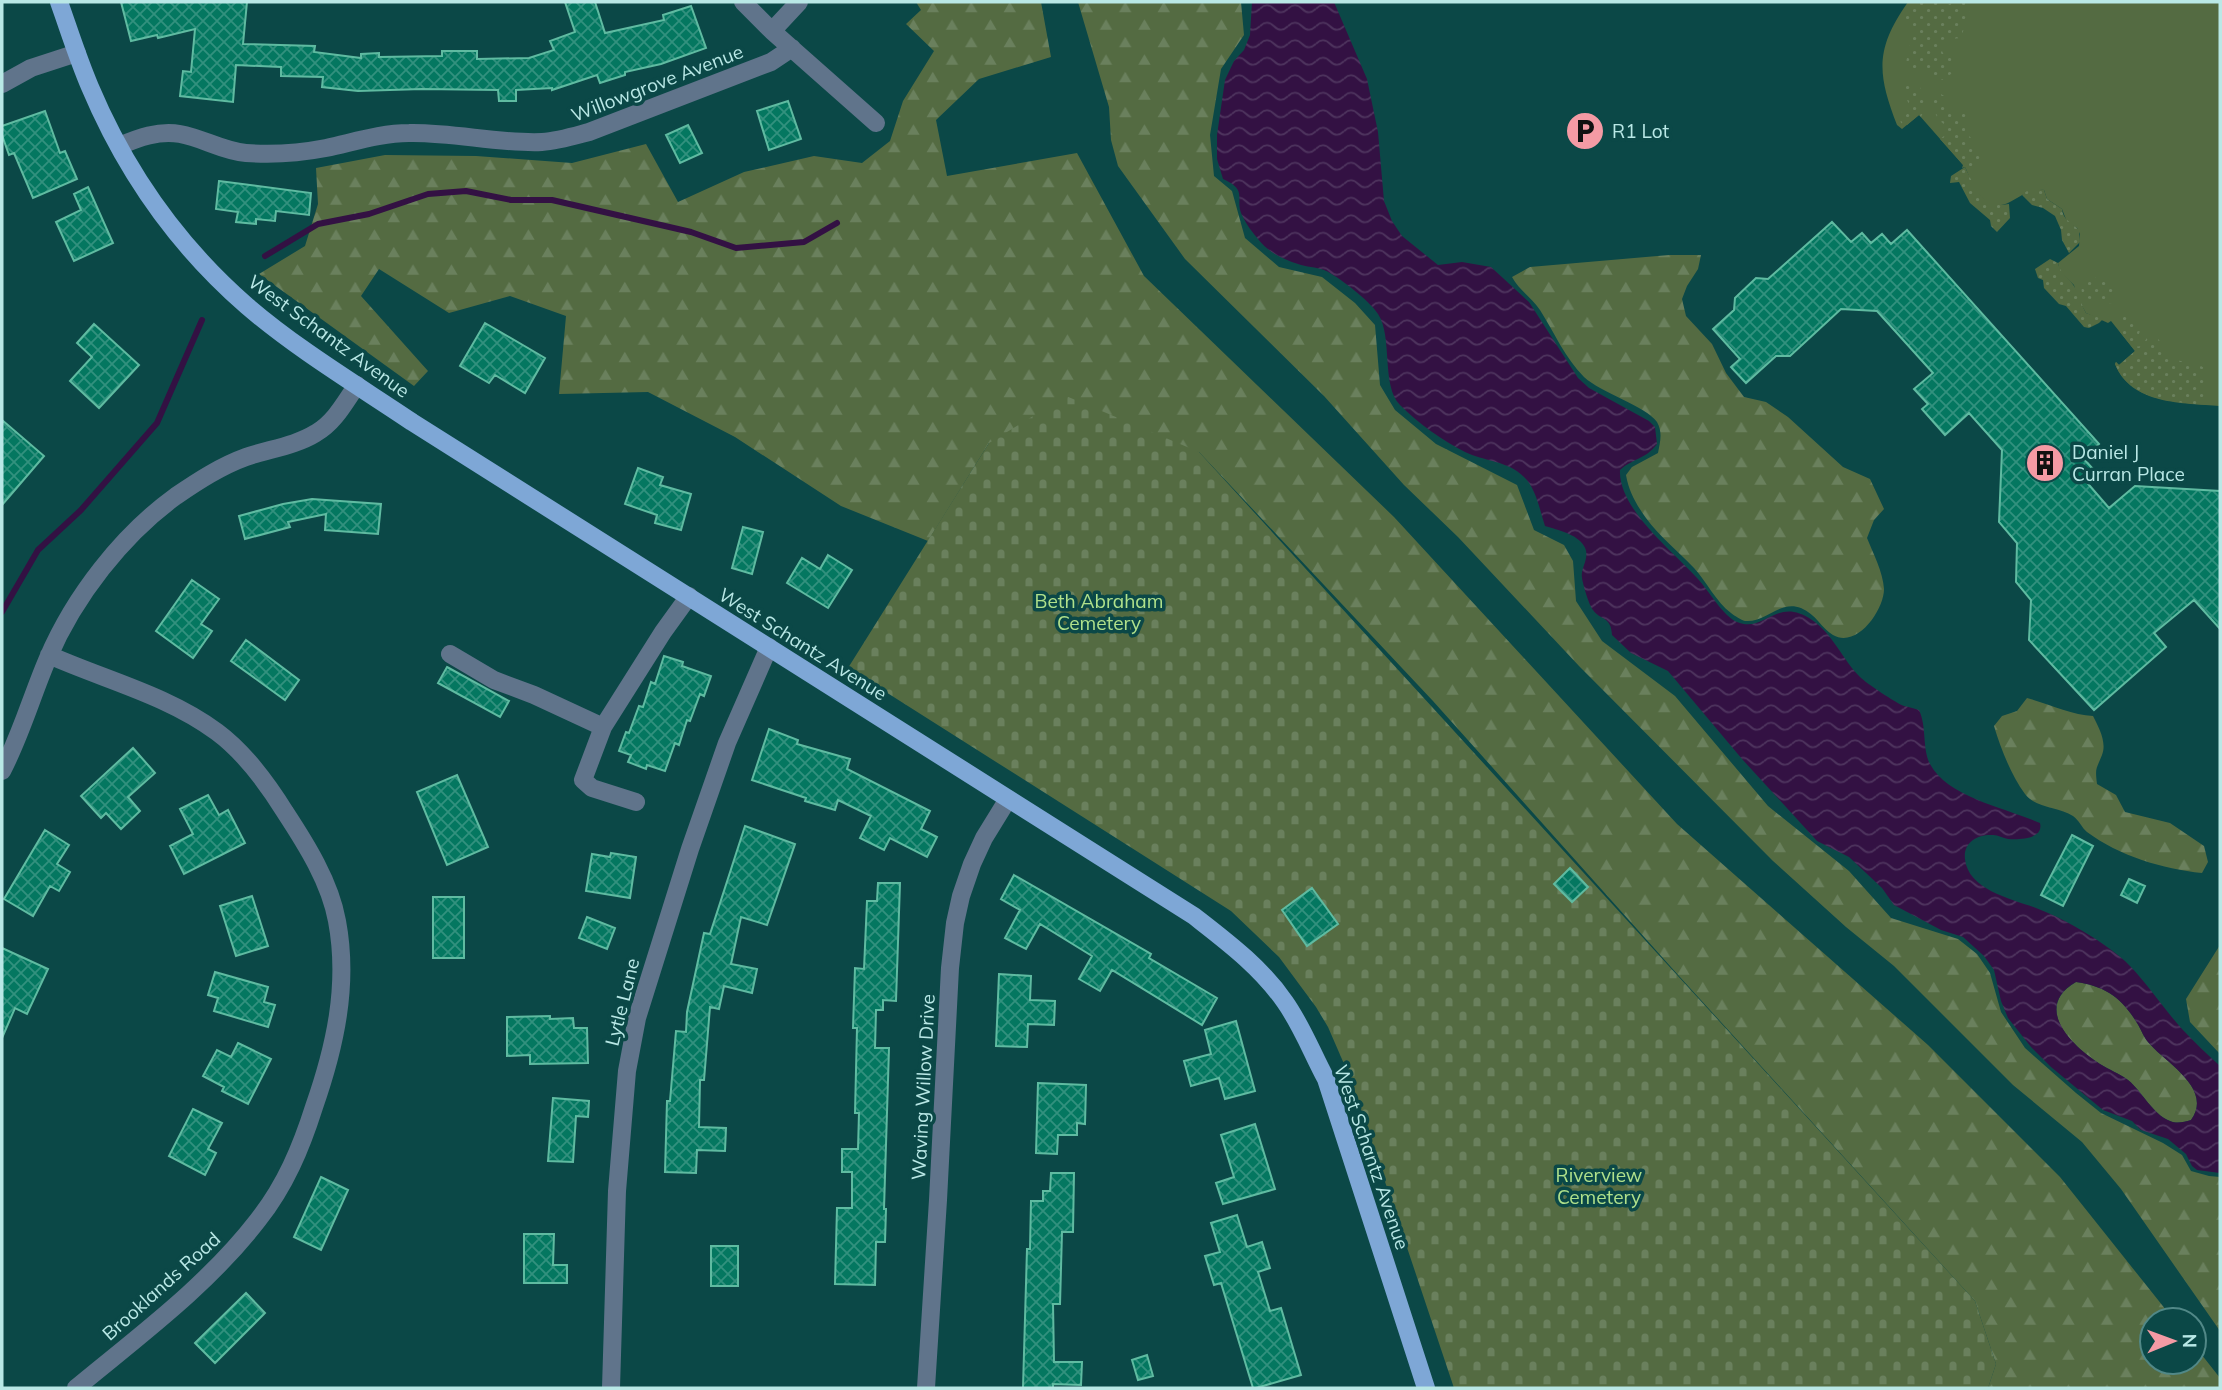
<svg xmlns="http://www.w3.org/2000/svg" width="2222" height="1390" font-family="Mulish,sans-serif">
  <defs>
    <pattern id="forest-firs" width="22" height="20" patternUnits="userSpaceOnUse" patternTransform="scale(1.75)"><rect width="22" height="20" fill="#546b42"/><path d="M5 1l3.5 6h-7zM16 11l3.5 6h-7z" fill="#6a805d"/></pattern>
    <pattern id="cemetery-stones" width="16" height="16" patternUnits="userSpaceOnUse" patternTransform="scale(1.75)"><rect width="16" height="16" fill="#546b42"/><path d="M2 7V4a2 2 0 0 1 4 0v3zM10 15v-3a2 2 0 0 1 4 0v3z" fill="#6a805d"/></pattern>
    <pattern id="garden-dots" width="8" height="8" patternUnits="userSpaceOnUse" patternTransform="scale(1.75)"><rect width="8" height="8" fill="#546b42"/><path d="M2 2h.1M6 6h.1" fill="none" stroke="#6a805d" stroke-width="1.8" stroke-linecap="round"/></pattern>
    <pattern id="water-waves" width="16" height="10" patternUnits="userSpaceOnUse" patternTransform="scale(1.75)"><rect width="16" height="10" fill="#331143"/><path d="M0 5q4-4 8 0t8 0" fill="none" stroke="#4e345e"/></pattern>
    <pattern id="building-cross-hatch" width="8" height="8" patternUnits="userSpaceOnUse" patternTransform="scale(1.75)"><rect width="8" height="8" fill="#047760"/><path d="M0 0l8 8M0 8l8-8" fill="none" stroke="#32917e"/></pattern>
  </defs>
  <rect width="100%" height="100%" fill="#0b4847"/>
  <path fill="#546b42" d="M1908,2H2220V406C2184,403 2131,405 2115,364L2116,362L2119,365L2135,351L2111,321L2108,323L2086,313L2077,297L2074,285L2060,272L2058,263L2079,246L2080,234L2077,228L2067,222L2062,209L2047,199L2044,190C2018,184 2002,229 1974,188C1970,182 1969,174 1965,167L1962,168L1963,165L1919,115L1902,129L1897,125C1877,73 1875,49 1908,2Z"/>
  <path fill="url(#forest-firs)" d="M916,2H1041L1051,57L979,79L936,120L947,176L1077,153L1144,276L1394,517L1677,824L1928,1045L2060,1177L2174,1320H2152V1362H2194V1345L2220,1378V1388H1988L1996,1364L1975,1301L1679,976L1433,701L1199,452L989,443L928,541L841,506L735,437L648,392L559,394L566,316L510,296L449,313L379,269L361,296L428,371L414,386L259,274L305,246L318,204L316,168L385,155L476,156L572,163L646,144L678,202L744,172L814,156L862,163L890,141L903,101L934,51L906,24L921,10Z
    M1078,2H1241L1244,35L1221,69L1210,135L1214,176L1232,191L1245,238L1279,267L1322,277L1355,303L1375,325L1380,385L1395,410L1436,444L1517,485L1534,530L1564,545L1573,561L1576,601L1602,641L1675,696L1768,806L1849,871L1891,918L1958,939L1977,954L1990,973L2001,1012L2025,1048L2076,1093L2101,1113L2163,1143L2182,1155L2191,1171L2209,1176L2220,1177V1331L2121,1189L2082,1142L2013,1085L1894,966L1846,927L1773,861L1579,666L1458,537L1404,485L1324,396L1185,259L1118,166L1111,140L1109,107Z
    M1669,255H1701L1698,269L1687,286L1682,299L1686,316L1712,344L1726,373L1744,397L1766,402L1788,417L1843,467L1870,479L1884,509L1874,520L1867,538C1873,553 1883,572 1884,589C1884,610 1857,649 1833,635C1822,629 1816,614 1801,608C1779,600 1766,623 1745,621C1741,620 1735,616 1731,613C1716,602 1707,582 1694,568C1678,551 1660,537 1646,518C1636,504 1629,492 1626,475L1632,467L1658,453C1660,442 1663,433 1657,422C1646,406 1601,393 1584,377C1565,358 1554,332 1540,310C1532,298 1519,290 1512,277L1530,267Z
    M2027,698C2049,704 2072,715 2093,716C2099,728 2107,742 2102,755C2096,770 2095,767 2097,784L2116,795L2125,812L2170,823L2204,846L2208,862L2202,873C2163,869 2119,856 2087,832C2082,828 2079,820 2073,816C2059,807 2035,808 2025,794C2011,775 2001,749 1994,726L2002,716L2017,711Z
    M2220,945V1054L2190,1022L2186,999Z
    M2076,982C2105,986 2122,998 2137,1023C2141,1029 2143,1036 2148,1042C2164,1062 2214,1088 2191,1120C2184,1122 2177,1124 2170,1121C2152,1114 2143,1092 2128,1080C2119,1073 2109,1070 2100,1064C2072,1046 2032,1008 2076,982Z"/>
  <path fill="url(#cemetery-stones)" d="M1066,396L1199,452L1975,1301L1996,1364L1988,1388H1454L1351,1080L1328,1027L1316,1007L1279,957L1231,911L848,668L989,443Z"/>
  <path fill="url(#garden-dots)" d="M1911,2H1940L1946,6L1953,2H1965L1971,16L1964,20V28L1961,38L1940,40L1939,45L1944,55L1951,56L1954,72L1942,80L1937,79L1930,70L1911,69L1906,63L1912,31L1904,25L1902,19Z
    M1910,82L1919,84L1926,106L1921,117L1919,115L1907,125L1901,123L1900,119L1907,114L1910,107L1903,90L1906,83Z
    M1939,93L1946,97L1948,106L1953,111L1963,110L1968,116L1965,132L1974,141L1975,147L1982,153L1980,164L1971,168L1965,167C1975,187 1981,209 2009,204L2010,218L1997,232L1991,226L1990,220L1970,203L1959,182L1950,183L1951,176L1965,167L1940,139L1944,136L1947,127L1938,119L1929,100L1931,96Z
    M2032,187L2044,190L2047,199L2062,209C2063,220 2072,223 2079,230L2080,242L2069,253L2062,240L2061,230L2055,216L2043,208L2032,205L2022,195Z
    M2050,259L2058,263C2060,274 2069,278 2074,286C2078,293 2081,304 2086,313L2103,319L2099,323L2089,328L2084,327L2066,306L2059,304L2044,288L2043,280L2038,278L2035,269Z
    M2089,277C2101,277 2111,283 2116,295L2112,303L2102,304L2096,300L2085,298L2082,295L2081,283Z
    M2123,313L2132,315L2136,318V326L2140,331L2134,347L2142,346L2148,336C2164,336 2160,348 2169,359L2198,364L2204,368V394L2207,405C2174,402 2130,401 2115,364L2116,362L2119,365L2135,351L2120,332L2123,329Z"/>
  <path fill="url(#water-waves)" fill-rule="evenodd" d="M1252,2H1334L1367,79L1378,132L1384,201L1392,221L1402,236L1438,265L1462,262L1491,267L1529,302L1578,378L1589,388L1649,421L1655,427L1657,444C1645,460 1633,458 1620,470C1618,509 1674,552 1698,579C1709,591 1723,616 1737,622C1765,634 1776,595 1812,620C1833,634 1842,659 1860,677C1866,683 1896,703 1904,706C1909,707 1913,708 1919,710C1927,727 1922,748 1930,764C1948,798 2007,808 2040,823C2044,839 2020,840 2008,839C2003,838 1998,835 1993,835C1978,834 1963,842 1965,859C1968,890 2012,899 2036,908C2049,913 2062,919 2074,926C2093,937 2116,951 2131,967C2149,986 2164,1009 2182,1029C2194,1042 2207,1054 2220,1066V1173L2197,1170L2192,1166L2186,1154L2168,1139L2141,1130L2132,1121L2103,1110L2051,1067L2031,1047L2008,1018L2001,1001L1994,970L1984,956L1963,937L1941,930L1894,905L1882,888L1849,857L1817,841L1742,759L1668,671L1631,653L1612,635C1611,616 1601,621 1593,610C1589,605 1583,585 1582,578C1580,568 1591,557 1584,546C1577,534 1558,530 1545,526C1540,511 1536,488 1524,477C1509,461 1483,461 1465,452C1443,441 1418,423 1400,405C1381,386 1393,336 1378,314C1370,301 1338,276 1324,270C1316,267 1306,267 1298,264C1282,259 1268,252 1258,239C1253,233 1246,224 1243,217C1233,199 1250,191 1223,179L1217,159V135L1225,80L1234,61L1244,50L1250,35ZM2076,982C2105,986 2122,998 2137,1023C2141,1029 2143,1036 2148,1042C2164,1062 2214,1088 2191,1120C2184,1122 2177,1124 2170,1121C2152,1114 2143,1092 2128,1080C2119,1073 2109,1070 2100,1064C2072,1046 2032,1007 2076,982Z"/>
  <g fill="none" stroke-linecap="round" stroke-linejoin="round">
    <path stroke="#331143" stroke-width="6" d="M265,256L318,224L369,214L428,194L466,191L511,200H552L691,232L736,248L804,242L837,223
      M2,612L38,550L81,510L157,423L202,320"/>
  </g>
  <path fill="url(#building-cross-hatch)" stroke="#5fbba1" stroke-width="2" d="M121,2H247L243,44L315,46L314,52L361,58V54L379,53V57L442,56V51H477V59L529,58L554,50L550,41L575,32L565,2H595L605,33L664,20L663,15L691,6L706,48L661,64L625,72V75L600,83L597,75L552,90V88L516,90V101H499L498,90L422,89L358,91L322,87L323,77L281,76V67L236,65L233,102L180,96L183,71L191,72L195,29L158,38L157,35L131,41Z
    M788,101L801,139L769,150L757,111Z
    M45,111L60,153L65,151L77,179L33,198L14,153L9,155L2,135V126Z
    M688,125L702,153L680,163L666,135Z
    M219,181L311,193L309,215L276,211L275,221L256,219V224L236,222L238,212L216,209Z
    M88,187L113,243L74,261L56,222L81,210L74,194Z
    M1832,222L1851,242L1862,233L1871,243L1882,234L1891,244L1907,230L2099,444L2083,458L2093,469L2083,478L2109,508L2135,486L2220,491V629L2194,600L2154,633L2166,647L2094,710L2029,640L2031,600L2016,582L2017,543L1999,522L2002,450L1969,413L1945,435L1922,409L1928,404L1914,389L1933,373L1877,311L1841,309L1790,356H1776L1746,383L1731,367L1740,359L1713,329L1734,310L1735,298L1756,278L1768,279Z
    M485,323L545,358L525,393L495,375L489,383L460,366Z
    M94,324L139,365L99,408L70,381L92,357L77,343Z
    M2,420L44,456L2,505Z
    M638,468L663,477L660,485L691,494L681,530L655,523L657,515L625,504Z
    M312,499L381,504L378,534L325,530L326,514L288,522L290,527L245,539L239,516L283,504Z
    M743,527L763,532L752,574L732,568Z
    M828,555L852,570L828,608L787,583L802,558L820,569Z
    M192,580L219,599L201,624L212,631L193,658L156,631Z
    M246,640L299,680L285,700L231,661Z
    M664,656L683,662L682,666L711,676L704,696L700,694L690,721L687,720L679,745L675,743L665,771L647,765L646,769L628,762L631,755L619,751L626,732L629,733L639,706L643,707L651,682L655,684Z
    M447,667L509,701L500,717L438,683Z
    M769,729L798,740L797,744L850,759L847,769L930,811L921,829L937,837L927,857L890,838L884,850L860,838L871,816L838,800L835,810L805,801L806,798L752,780Z
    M133,748L155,773L128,797L140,811L121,829L106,813L101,818L81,796Z
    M457,775L488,847L447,865L417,792Z
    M208,795L219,815L228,810L245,843L184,874L170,846L193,834L180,809Z
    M745,826L795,844L767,925L741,917L731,964L757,969L752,993L724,986L719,1009L710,1007L704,1080H700L699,1127L726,1128L725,1151L697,1150L696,1173L665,1172L667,1101H670L676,1031L686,1032L687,1012L704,933L710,934Z
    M45,830L69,845L57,864L70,872L59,891L50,886L33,916L4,899Z
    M2072,835L2093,846L2063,906L2041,895Z
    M611,853L636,857L630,898L586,891L592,854L610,857Z
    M1570,868L1588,887L1572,902L1554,884Z
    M1014,875L1151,954L1149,958L1217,998L1202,1025L1112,970L1100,991L1079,979L1092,956L1040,924L1026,949L1005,938L1020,910L1001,899Z
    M2129,879L2145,886L2137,903L2121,895Z
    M878,883H900L896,1001L883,1000V1010H876L875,1048H889L884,1209H886L885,1242H876L875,1285L835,1284L837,1208H852V1172H842V1149H858L859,1113H855L857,1028H853L855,968L864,969L867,901H877Z
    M1312,888L1338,924L1307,946L1282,910Z
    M252,896L268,946L236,956L220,906Z
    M433,897H464V958H433Z
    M587,917L615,928L607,949L579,938Z
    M2,948L48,969L27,1014L15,1008L2,1038Z
    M215,972L268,987L264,1002L275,1005L268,1027L214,1011L218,998L208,995Z
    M999,974L1031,976L1030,1000L1055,1001L1054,1025L1028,1024L1027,1047L996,1046Z
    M550,1016V1019L573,1018L574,1028H587L588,1063L530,1064V1055L507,1056V1017Z
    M1236,1021L1255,1091L1225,1099L1219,1078L1191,1086L1184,1061L1211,1054L1205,1030Z
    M238,1043L271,1059L248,1104L222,1091L224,1087L203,1076L217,1050L231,1057Z
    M1038,1083L1086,1085L1085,1124L1077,1123V1135H1058L1057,1154L1036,1153Z
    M553,1098L589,1101L588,1117L576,1116L573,1162L548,1161Z
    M193,1109L222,1123L208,1149L216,1153L205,1175L169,1156Z
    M1255,1124L1275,1189L1223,1204L1216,1183L1234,1177L1221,1135Z
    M1051,1173H1074L1073,1232H1062L1060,1304H1053L1054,1362H1082L1081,1385L1053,1384V1388H1023L1027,1249H1030L1031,1201H1043V1191H1050Z
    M321,1177L348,1190L321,1250L294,1237Z
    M1237,1215L1247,1247L1262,1242L1270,1268L1258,1272L1270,1311L1281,1308L1301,1375L1256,1388H1253L1221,1283L1214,1285L1205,1256L1220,1252L1211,1223Z
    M524,1234H554L553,1265H567V1283H524Z
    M711,1246H738V1286H711Z
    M246,1293L265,1313L215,1363L195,1343Z
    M1147,1355L1153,1376L1138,1380L1132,1360Z"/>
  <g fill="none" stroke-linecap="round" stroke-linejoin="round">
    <path stroke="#60748b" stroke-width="18" d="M743,2L772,31L876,123
      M772,31L799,2
      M2,84L31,68L77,53
      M119,146C138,138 159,130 180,134C203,138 222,151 246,153C272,155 300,153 326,148C354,142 381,133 409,133C454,132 498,144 542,142C558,141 574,136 589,132L771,62L792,48
      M450,654L494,680L534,695L603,727L663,632L689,596
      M49,655C105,680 167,695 217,732C244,752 267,783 285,812C306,844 330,882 337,921C349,985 335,1047 314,1107C301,1148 285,1186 258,1220C207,1286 140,1335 76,1388
      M603,727L583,780L592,788L636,802
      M2,771C21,735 32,695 48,658C74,597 122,535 176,496C198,481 221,466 246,457C269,449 295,446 316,433C335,422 345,402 357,385
      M611,1388L617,1191L627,1071L637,1018L690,849L727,743L769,647
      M926,1388L938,1200L950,968L955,923L961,896L972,864L984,838L1008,799"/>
    <path stroke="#7ea7d6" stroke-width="18" d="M59,2C69,30 78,59 90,87C125,170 178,246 247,306C297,349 357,385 412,422L1194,916C1226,941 1261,967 1285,1002C1302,1026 1312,1053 1326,1079L1426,1388"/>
  </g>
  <defs>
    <symbol id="parking-disc" viewBox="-11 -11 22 22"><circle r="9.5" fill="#f49aa4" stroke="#0b4847"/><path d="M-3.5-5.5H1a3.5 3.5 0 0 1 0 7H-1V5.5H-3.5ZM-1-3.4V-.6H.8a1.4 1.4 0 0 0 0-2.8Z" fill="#111"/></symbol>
    <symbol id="building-disc" viewBox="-11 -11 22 22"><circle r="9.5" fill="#f49aa4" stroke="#0b4847"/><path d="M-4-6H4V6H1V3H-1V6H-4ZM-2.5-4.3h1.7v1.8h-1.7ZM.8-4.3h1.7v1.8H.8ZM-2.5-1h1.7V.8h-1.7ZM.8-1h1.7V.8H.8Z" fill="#111"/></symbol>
  </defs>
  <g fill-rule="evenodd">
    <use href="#parking-disc" x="1563" y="109" width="44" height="44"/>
    <use href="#building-disc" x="2023" y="441" width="44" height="44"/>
  </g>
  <g text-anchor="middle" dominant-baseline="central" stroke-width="7" stroke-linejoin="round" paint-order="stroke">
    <g font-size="19" fill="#b9e8e6" stroke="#0b4847">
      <text transform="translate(657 83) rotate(-21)">Willowgrove Avenue</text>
      <text transform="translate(329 336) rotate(36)">West Schantz Avenue</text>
      <text transform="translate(803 644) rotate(32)">West Schantz Avenue</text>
      <text transform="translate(622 1002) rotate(-76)">Lytle Lane</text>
      <text transform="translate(923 1087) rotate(-87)">Waving Willow Drive</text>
      <text transform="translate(1372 1157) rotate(71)">West Schantz Avenue</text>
      <text transform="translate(161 1286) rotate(-42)">Brooklands Road</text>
    </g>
    <g font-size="19" fill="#b9e8e6" stroke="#0b4847" text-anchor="start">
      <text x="1612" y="131">R1 Lot</text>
      <text x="2072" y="452">Daniel J<tspan x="2072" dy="22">Curran Place</tspan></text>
    </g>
    <g font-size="19" fill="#b0e18b" stroke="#0b4847">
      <text x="1099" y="601">Beth Abraham<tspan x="1099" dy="22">Cemetery</tspan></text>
      <text x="1599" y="1175">Riverview<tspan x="1599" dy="22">Cemetery</tspan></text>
    </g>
  </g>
  <rect width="2222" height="1390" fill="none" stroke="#b9e8e6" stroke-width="7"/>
  <g transform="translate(2173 1341) rotate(89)"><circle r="33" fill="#0b4847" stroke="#518887" stroke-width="2"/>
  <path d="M0-5L12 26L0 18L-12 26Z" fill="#f49aa4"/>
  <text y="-10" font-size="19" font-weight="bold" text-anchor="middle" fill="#b9e8e6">N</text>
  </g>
</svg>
